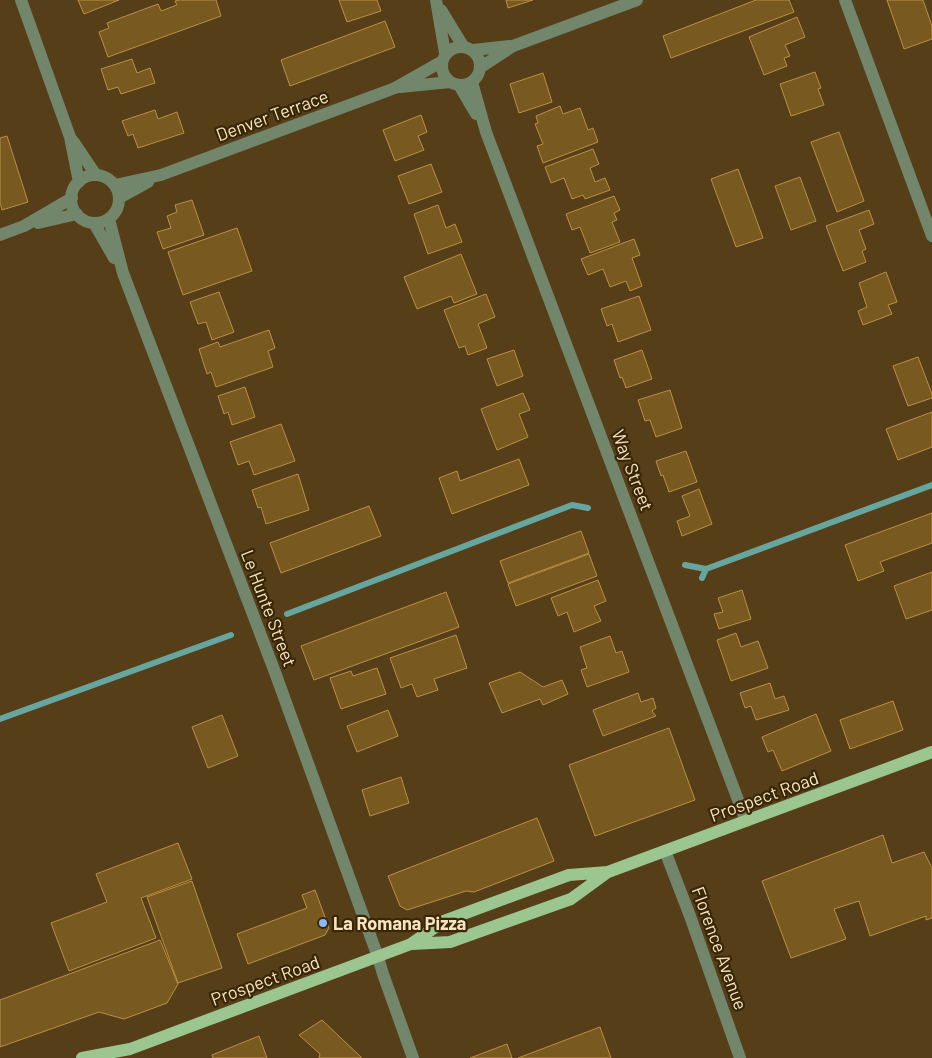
<svg xmlns="http://www.w3.org/2000/svg" width="932" height="1058" font-family="Barlow,sans-serif">
  <rect width="100%" height="100%" fill="#563f18"/>
  <g fill="none" stroke-linecap="round" stroke-linejoin="round">
    <path stroke="#66a69e" stroke-width="6" d="M685,565L706,569L932,485
      M702,578L706,569
      M287,614L572,505L588,508
      M0,719L231,635"/>
  </g>
  <path fill="#785920" stroke="#ba8f46" d="M78,0H119L84,14Z
    M179,0H216L221,16L108,57L99,32L109,28L107,23L158,4L161,11L177,5L175,1Z
    M339,0H377L381,11L347,22Z
    M506,0H533L508,8Z
    M756,0H789L794,12L671,58L663,36Z
    M887,0H923L932,26V39L904,49Z
    M797,17L805,37L785,45L790,56L784,58L787,66L764,75L749,37Z
    M385,21L395,47L290,86L281,60Z
    M132,59L137,73L150,68L155,83L121,94L118,87L108,90L101,69Z
    M815,72L821,88L818,89L824,105L791,116L780,84Z
    M543,73L552,102L519,113L510,84Z
    M560,106L563,114L580,108L588,130L593,128L598,142L543,163L537,146L543,144L535,124L538,123L536,116Z
    M155,110L158,119L177,112L184,133L138,148L133,134L128,136L122,121Z
    M421,115L427,132L418,136L424,150L395,161L383,130Z
    M839,132L864,201L837,212L811,142Z
    M7,136L28,202L2,210L0,202V138Z
    M593,149L599,164L590,168L595,182L605,178L610,190L585,199L583,195L572,199L564,178L551,183L545,167Z
    M431,164L442,192L409,204L398,176Z
    M738,169L763,238L736,247L711,179Z
    M800,177L816,221L791,230L775,186Z
    M614,196L620,210L614,213L617,220L612,222L620,242L590,253L580,227L572,230L566,214Z
    M192,200L204,235L163,249L157,232L171,228L167,216L177,212L175,205Z
    M438,205L446,228L455,224L462,242L428,254L414,214Z
    M869,210L874,224L859,230L866,249L862,251L866,262L843,271L826,226Z
    M237,228L252,271L183,295L168,252Z
    M634,239L640,255L632,258L642,286L630,291L626,281L610,287L603,269L588,275L581,259Z
    M461,254L477,294L454,303L451,296L417,309L404,277Z
    M886,272L897,302L888,305L892,314L863,325L858,311L867,307L859,283Z
    M219,292L234,332L212,340L206,322L198,324L190,302Z
    M486,294L495,317L478,324L487,348L468,355L465,346L459,348L444,310Z
    M639,296L651,330L618,342L612,324L607,326L601,309Z
    M269,330L275,348L268,351L273,367L216,387L211,372L207,374L199,349L218,342L220,347Z
    M514,350L523,376L497,386L487,359Z
    M642,350L652,379L626,388L622,377L620,378L614,360Z
    M918,357L932,394V398L908,406L893,366Z
    M245,387L255,417L232,425L228,412L224,414L218,396Z
    M670,390L682,428L656,437L650,420L645,421L638,400Z
    M523,393L530,410L519,414L528,437L497,450L481,409Z
    M932,412V447L898,460L886,429Z
    M281,424L295,461L254,475L249,461L238,465L230,442Z
    M686,451L697,482L669,492L663,475L661,476L656,461Z
    M519,459L529,485L452,514L439,478L457,471L460,481Z
    M298,474L309,510L266,524L261,507L258,508L252,490Z
    M699,489L712,524L682,536L677,521L690,516L682,496Z
    M369,506L381,536L281,573L270,543Z
    M932,513V543L880,562L884,571L858,581L845,545Z
    M581,531L589,553L508,583L500,561Z
    M589,554L597,576L516,606L508,584Z
    M932,572V610L906,619L894,586Z
    M598,580L606,601L594,606L601,621L574,632L567,612L558,616L551,598Z
    M742,590L751,619L719,629L714,614L723,612L718,598Z
    M446,592L459,627L314,680L301,646Z
    M736,633L741,647L758,641L768,668L731,681L717,640Z
    M456,635L467,668L434,679L438,690L417,697L412,684L401,688L390,658Z
    M610,636L616,653L622,651L629,672L587,687L581,670L587,668L580,647Z
    M377,668L386,694L341,709L330,678L351,671L353,676Z
    M520,672L543,687L562,680L568,694L543,705L540,699L502,713L489,683Z
    M770,683L775,699L784,696L789,710L756,720L751,706L745,708L740,693Z
    M638,693L641,702L653,698L656,708L652,711L656,716L603,736L593,710Z
    M893,701L903,730L850,749L840,720Z
    M388,710L398,736L357,752L347,726Z
    M816,714L831,751L782,771L773,750L768,752L762,737Z
    M222,715L238,756L208,768L192,727Z
    M669,728L695,800L595,836L569,765Z
    M401,777L409,803L370,816L362,790Z
    M537,818L554,861L474,892L466,891L407,910L400,906L388,876Z
    M883,835L892,863L924,852L932,868V918L926,920V916L870,936L859,901L834,909L846,939L791,958L762,881Z
    M178,843L192,879L141,898L156,938L69,971L51,923L107,902L96,874Z
    M192,881L222,968L178,983L147,897Z
    M315,890L329,928L325,935L248,964L237,934L307,908L302,895Z
    M160,940L178,984L167,1003L124,1019L99,1012L0,1047V1000Z
    M322,1020L362,1058H319L320,1054L299,1035Z
    M600,1027L611,1058H518Z
    M259,1036L267,1058H213L212,1055Z
    M507,1044L512,1058H470Z"/>
  <g fill="none" stroke-linecap="round" stroke-linejoin="round">
    <path stroke="#71866b" stroke-width="12" d="M21,0L70,137L79,182
      M436,0L445,53
      M845,0L932,236
      M441,10L463,46
      M442 66a19 19 0 1 1 38 0a19 19 0 1 1-38 0Z
      M473,50L510,46
      M481,67L513,46L637,0
      M472,82L486,132L746,821
      M459,85L476,114
      M400,87L450,82
      M73,141L96,175
      M71 199a24 24 0 1 1 48 0a24 24 0 1 1-48 0Z
      M115,185L161,175L395,88L441,62
      M119,198L148,182
      M109,219L123,273L276,675L378,957L383,974L413,1058
      M38,223L77,214
      M94,223L114,258
      M0,235L24,226L72,198
      M665,851L690,916L740,1058"/>
    <path stroke="#9cc68f" stroke-width="12" d="M412,944L450,942L571,899L608,872
      M82,1058L130,1049L411,944L444,921L569,875L608,872L932,752"/>
  </g>
  <circle fill="#8db9fc" stroke="#382707" stroke-width="2" cx="323" cy="923" r="5"/>
  <g text-anchor="middle" dominant-baseline="central" stroke-width="4.5" stroke-linejoin="round" paint-order="stroke">
    <g font-size="18" fill="#fae3c0" stroke="#382707">
      <text transform="translate(272 115) rotate(-20)">Denver Terrace</text>
      <text transform="translate(633 470) rotate(69)">Way Street</text>
      <text transform="translate(269 608) rotate(69)">Le Hunte Street</text>
      <text transform="translate(764 796) rotate(-20)">Prospect Road</text>
      <text transform="translate(720 948) rotate(70)">Florence Avenue</text>
      <text transform="translate(265 980) rotate(-20)">Prospect Road</text>
    </g>
    <g font-size="18" font-weight="bold" fill="#fae3c0" stroke="#382707" text-anchor="start">
      <text x="333" y="923">La Romana Pizza</text>
    </g>
  </g>
</svg>
